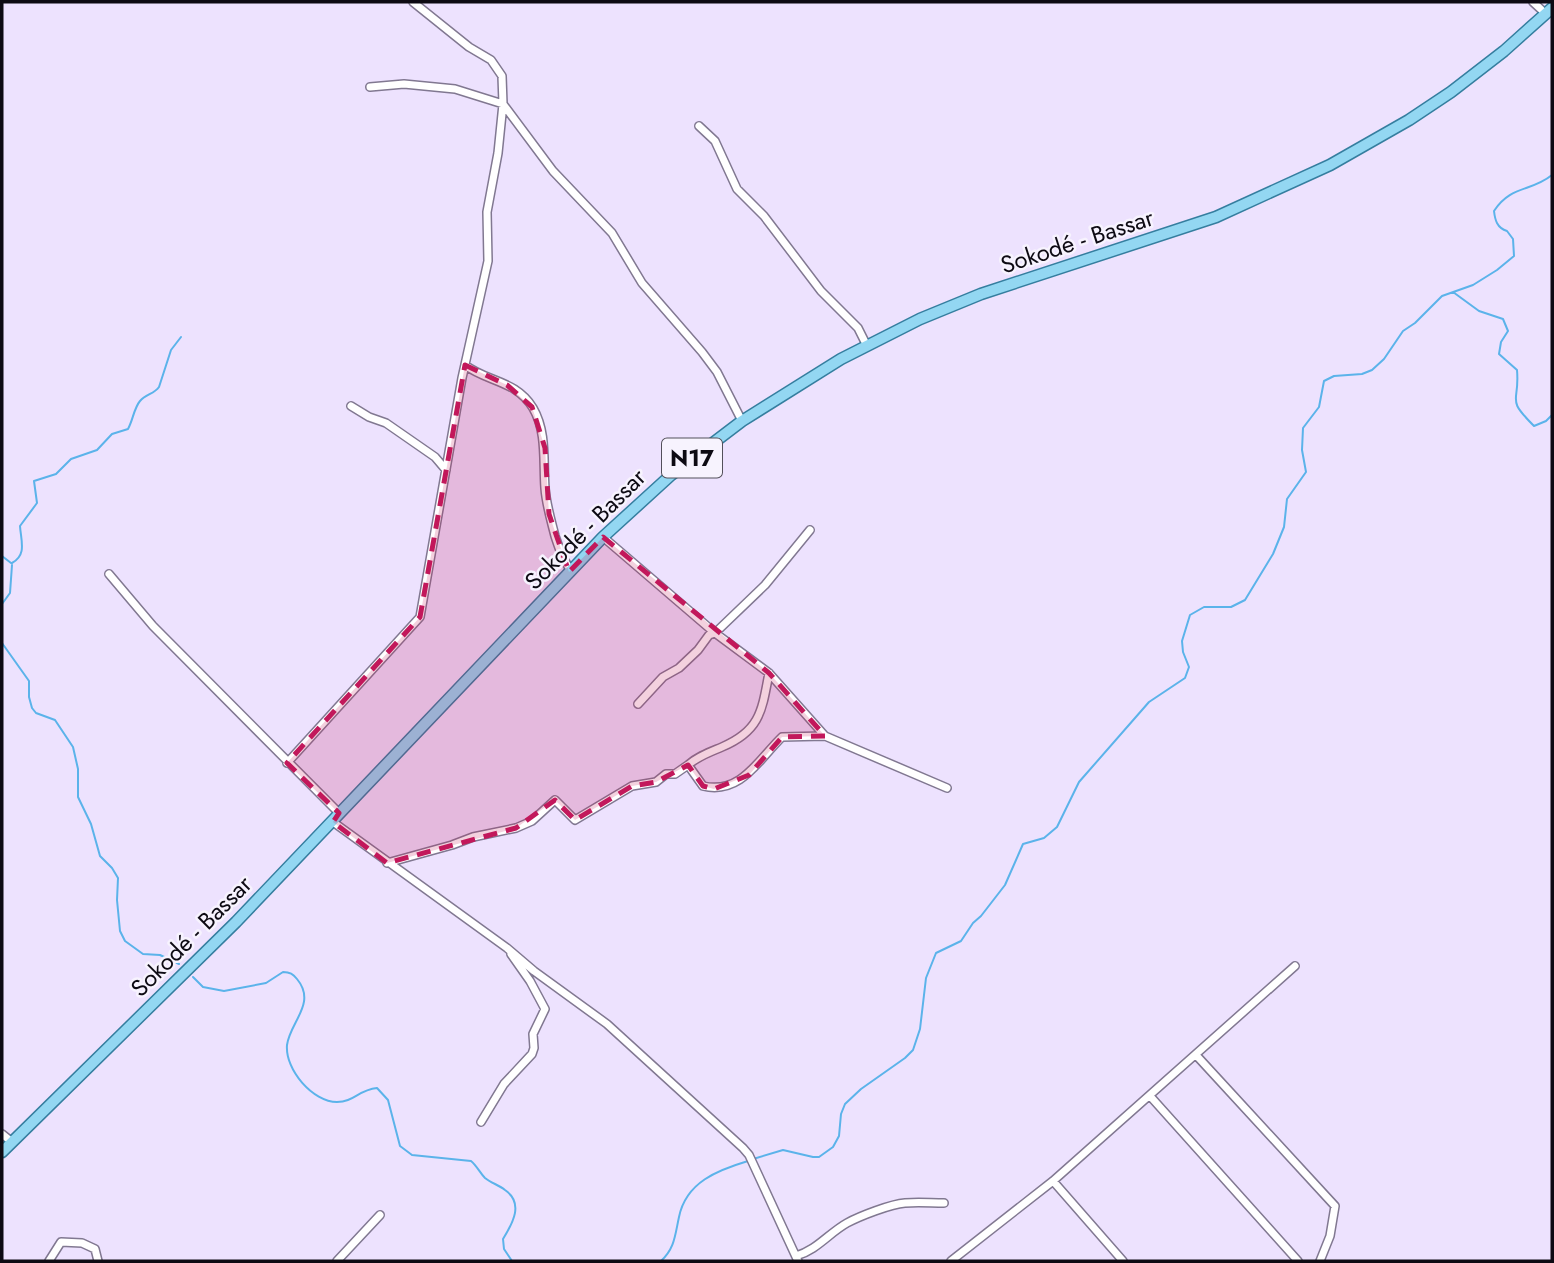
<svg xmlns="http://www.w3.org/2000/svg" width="1554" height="1263" font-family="Jost,sans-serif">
  <rect width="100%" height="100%" fill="#ede2fe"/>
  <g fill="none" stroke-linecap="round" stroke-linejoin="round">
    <path stroke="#5bb3ea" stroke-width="2" d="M1453,292L1479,311L1503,319L1508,331L1501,342L1499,354L1517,370C1520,404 1505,397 1534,426L1546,421L1552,415
      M2,556L11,563
      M12,563C27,555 21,541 20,526L37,503L34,481L56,474L71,459L97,450L112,434L128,429C133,420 134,408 140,401C146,394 154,394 159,387L171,350L181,337
      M2,604L10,593L12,565
      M2,643L29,681V697L32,708L36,713L55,720L73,747L78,769V797L91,824L100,856L112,868L118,878L117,900L120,931L125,941L143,954L160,955L179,964
      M193,977L203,987L224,991L266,983L283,972C290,972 293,974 297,979C317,1003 290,1022 287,1045C285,1070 313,1102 337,1102C354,1102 358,1090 377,1088L388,1100L400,1146L412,1155L471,1161C477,1166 480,1173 485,1178C491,1183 499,1185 505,1190C524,1203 513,1223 503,1239L504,1249L512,1261
      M753,1159L783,1150L813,1157H819L833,1147L839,1136L841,1114L845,1104L861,1089L905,1058L913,1050L920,1029L926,978L936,953L961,941L973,923L981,916L1005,885L1023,844L1044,838L1057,827L1079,782L1149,702L1185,678L1189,667L1183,652L1182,641L1190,615L1204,607H1231L1245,600L1273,554L1284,527L1287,499L1306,472L1302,450L1303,428L1319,407L1324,381L1334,376L1362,374L1372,370L1384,359L1403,331L1415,323L1442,296L1473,285L1497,270L1514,256L1513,239L1507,231C1497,228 1495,220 1494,211C1511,185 1531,192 1552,175
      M583,1261H594
      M661,1261C675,1248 675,1235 679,1217C686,1182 718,1170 748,1161"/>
    <defs>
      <path id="minor" d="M413,2L469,47L491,60L502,76L503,104L553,171L612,233L642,283L702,352L717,372L742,421
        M1533,2L1546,14
        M699,126L715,141L737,189L764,216L821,291L858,328L867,346
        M465,365C487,382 516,380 533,408C547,432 543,461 545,488C546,504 551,520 555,536C559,548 563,561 571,570
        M351,406L369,417L386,423L435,457L446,470
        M603,537L715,633L769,673L825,736
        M109,574L153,626L339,813
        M638,704L663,677L679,668L698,650L709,635L715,633L765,585L810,530
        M287,763L420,617L462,378L488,261L487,212L498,153L503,104L455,89L404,84L370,87
        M688,765C698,756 710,752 722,747C760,731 762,711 769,673
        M333,822L507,948L534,971L607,1024L743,1148L749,1155L798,1261
        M387,863L452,845L473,837L516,828L532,821L555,800L575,820L632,786L656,782L666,774H675L688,765L703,786C741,795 759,759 782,737L825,736L947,788
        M1196,1055L1335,1206L1330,1236L1320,1261
        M1150,1096L1298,1261
        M481,1122L504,1084L532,1054L534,1048L533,1034L545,1009L530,981L511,954
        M2,1134L12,1142
        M1053,1181L1123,1261
        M796,1256C817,1250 829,1233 847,1223C860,1216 891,1204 905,1203C918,1202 931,1203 944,1203
        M49,1261L61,1242L82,1243L95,1249L98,1261
        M337,1261L380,1215
        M951,1261L1053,1181L1295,966"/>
      <path id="major" d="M2,1152L236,922L603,537L671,475L742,421L841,359L920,319L981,294L1216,217L1330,165L1409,120L1451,92L1504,51L1552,8"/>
    </defs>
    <use href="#minor" stroke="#817891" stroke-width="10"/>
    <use href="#major" stroke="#357e9f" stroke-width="13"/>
    <use href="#minor" stroke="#fff" stroke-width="7"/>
    <use href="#major" stroke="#93d7f2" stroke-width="10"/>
  </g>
  <path fill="#c2185b" fill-opacity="0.2" stroke="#c2185b" stroke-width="5" stroke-dasharray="14 9" stroke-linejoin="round" d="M465,365L507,385L532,407L545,448L549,514L569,572L603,537L769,673L825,736L782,737L749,775L714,789L703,786L688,765L656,782L632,786L575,820L555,800L516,828L387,863L333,822L339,813L287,763L420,617Z"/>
  <g text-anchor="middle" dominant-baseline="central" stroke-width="5" stroke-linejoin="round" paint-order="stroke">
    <rect fill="#f7f3fe" stroke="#53505a" stroke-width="2" x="662" y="438.5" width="60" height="39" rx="5"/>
    <g font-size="23" font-weight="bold" fill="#0d0a13">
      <text x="692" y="458">N17</text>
    </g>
    <g font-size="24" fill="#0d0a13" stroke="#f7f3fe">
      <text transform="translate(1077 241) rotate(-18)">Sokodé - Bassar</text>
      <text transform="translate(585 529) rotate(-45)">Sokodé - Bassar</text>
      <text transform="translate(191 936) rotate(-45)">Sokodé - Bassar</text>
    </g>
  </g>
  <rect width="1554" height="1263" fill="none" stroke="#0d0a13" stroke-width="7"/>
</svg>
